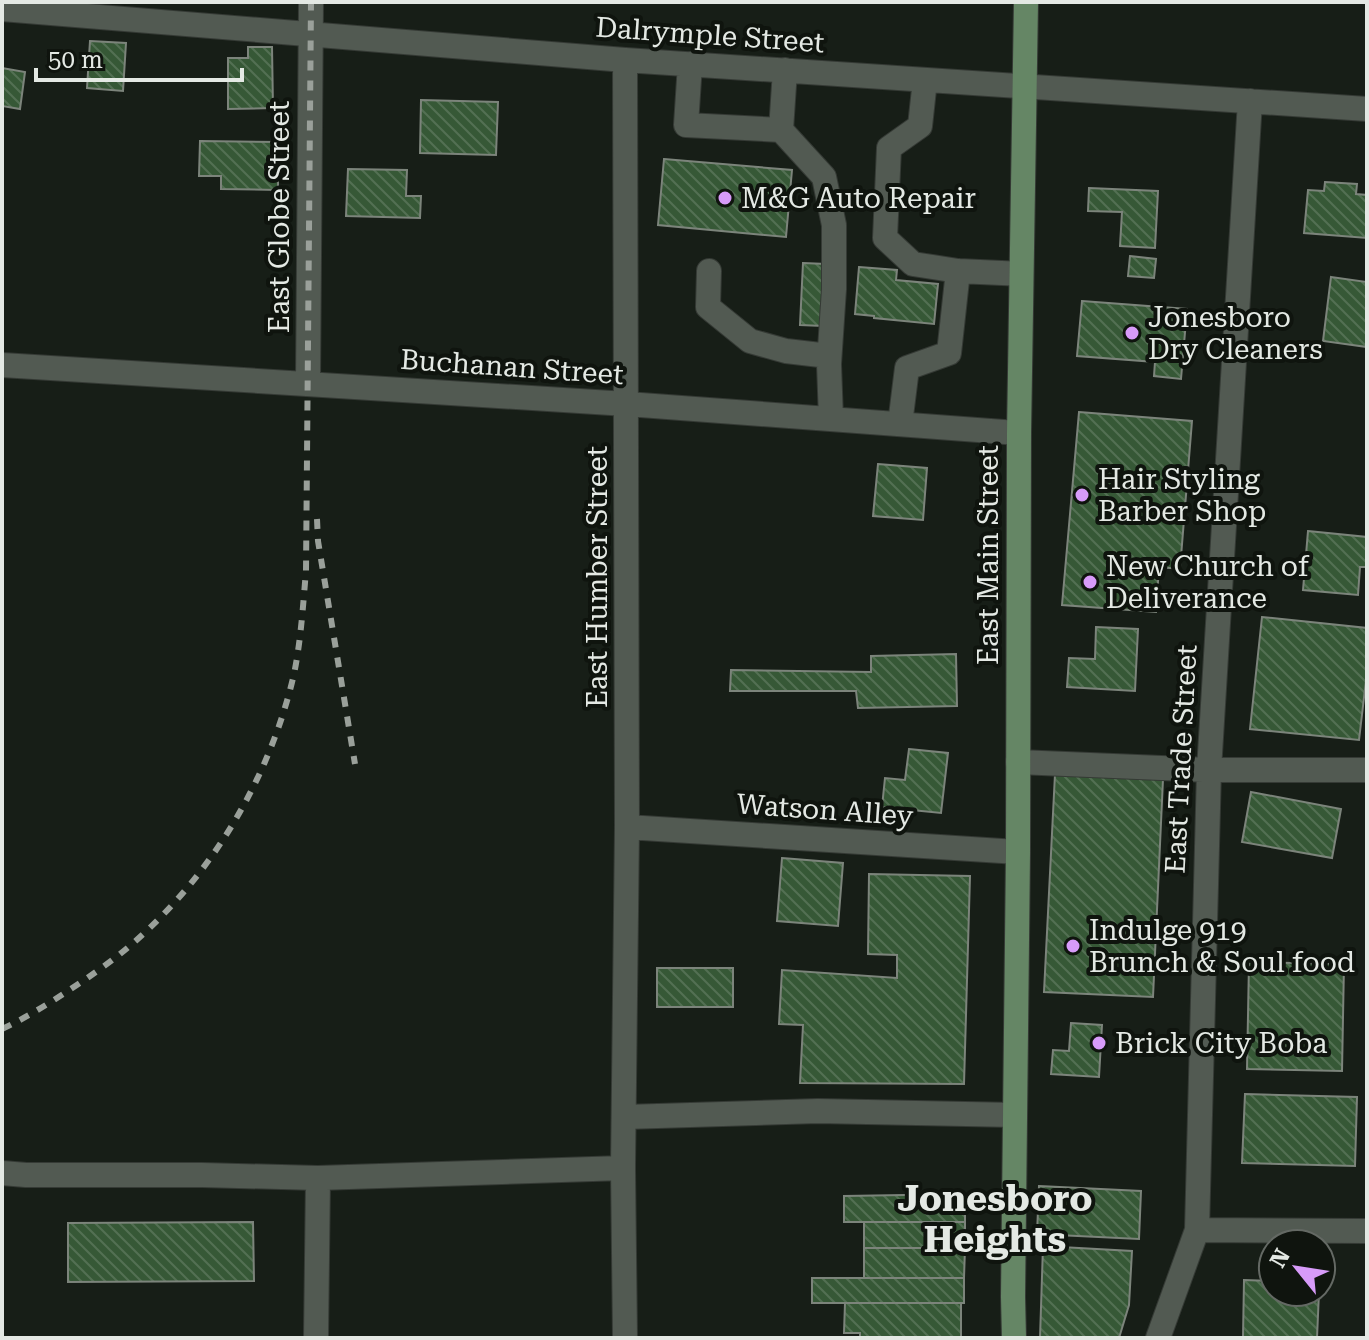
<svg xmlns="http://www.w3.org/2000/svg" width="1369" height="1340" font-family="'Roboto Serif',serif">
  <defs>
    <pattern id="building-back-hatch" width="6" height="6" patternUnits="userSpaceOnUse" patternTransform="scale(2)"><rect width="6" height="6" fill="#365836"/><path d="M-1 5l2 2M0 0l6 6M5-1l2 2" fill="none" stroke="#537053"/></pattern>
  </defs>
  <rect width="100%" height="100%" fill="#171e17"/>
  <path fill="url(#building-back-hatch)" stroke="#7c847b" stroke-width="2" d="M90,41L126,43L123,91L87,88Z
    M248,47H272L273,108L228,109V58H248Z
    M2,68L25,72L20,109L2,106Z
    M421,100L498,102L496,155L420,153Z
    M200,141L278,142V190L221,189V176H199Z
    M664,159L792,170L786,237L658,225Z
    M348,169L407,170L406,196H421L420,218L346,216Z
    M1325,182L1357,184L1356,194L1367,195V238L1304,233L1308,190L1324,191Z
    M1089,188L1158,191L1155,248L1120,246L1122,212L1088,211Z
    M1130,256L1156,259L1154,278L1128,276Z
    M803,263L826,264L823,326L800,325Z
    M859,267L897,270L896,280L938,284L934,324L874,318V316L855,314Z
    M1331,277L1367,282V347L1323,341Z
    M1082,301L1187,309L1181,379L1154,376L1155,362L1077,356Z
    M1079,412L1192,421L1180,569L1159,567L1156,612L1062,605Z
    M878,464L927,468L923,520L873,516Z
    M1308,531L1367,537V567H1360L1358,595L1303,590Z
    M1262,617L1367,628V672L1359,740L1250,729Z
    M1096,627L1138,629L1135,691L1067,687L1069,658L1095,659Z
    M956,654L957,706L858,708L856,691H730L731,670L871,672V656Z
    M909,749L948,753L941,813L882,807L885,778L905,780Z
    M1055,774L1163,779L1153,997L1044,992Z
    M1251,792L1341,809L1332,858L1242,842Z
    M782,858L843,863L838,926L777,921Z
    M869,874L970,876L964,1084L800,1083L803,1025L779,1024L782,970L897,978V955L868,954Z
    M1249,962L1344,964L1342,1071L1247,1069Z
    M657,968H733V1007H657Z
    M1071,1023L1102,1025L1099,1077L1051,1074L1053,1050L1069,1051Z
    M1245,1094L1357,1097L1355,1166L1242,1163Z
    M1039,1186L1141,1191L1139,1239L1037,1234Z
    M965,1194V1222H844V1196Z
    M253,1222L254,1281L68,1282V1223Z
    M864,1222H965V1248H864Z
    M1043,1246L1132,1251L1129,1305L1119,1338H1040Z
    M864,1248H965L964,1278H864Z
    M812,1278H964V1303H812Z
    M1244,1280L1273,1281V1292H1319L1317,1338H1243Z
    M845,1303H961V1338H860V1333H844Z"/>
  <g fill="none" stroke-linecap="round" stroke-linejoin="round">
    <defs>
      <path id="minor" d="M2,9L625,60L1367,109
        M690,64L686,125L781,130
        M785,70L781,130L824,177L834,225V289L829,364L831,419
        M925,80L920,126L889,148L885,238L913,264L958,271L1021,274
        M709,271L708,307L750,341L786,351L829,356
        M2,365L627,404L1019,433
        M308,384L311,2
        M900,424L907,368L949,353L958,271
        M1018,762L1209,770H1367
        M627,827L1018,852
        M625,1117L818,1111L1015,1115
        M2,1173L26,1175H202L318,1178L623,1168
        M1197,1230L1367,1231
        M316,1338L318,1178
        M625,1338L623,1168L627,827L625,60
        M1158,1338L1197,1230L1209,770L1250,101"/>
      <path id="major" d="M1014,1338L1013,1297L1018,852L1019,433L1026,2"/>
    </defs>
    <use href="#minor" stroke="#353a35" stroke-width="26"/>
    <use href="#major" stroke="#353a35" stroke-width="26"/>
    <use href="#minor" stroke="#525a52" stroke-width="24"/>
    <use href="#major" stroke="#658665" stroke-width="24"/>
    <path stroke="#9aa09a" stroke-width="6" stroke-dasharray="10 10" stroke-linecap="butt" d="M317,519L318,541L355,764
      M2,1029C32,1015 59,997 86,979C97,971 109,963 120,954C207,884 269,782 294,674C301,640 303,605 306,571L311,2"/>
  </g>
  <g fill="#d79bf9" stroke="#0f140e" stroke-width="3">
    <circle cx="725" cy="198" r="8"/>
    <circle cx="1132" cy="333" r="8"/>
    <circle cx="1082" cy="495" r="8"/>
    <circle cx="1090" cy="582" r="8"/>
    <circle cx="1073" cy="946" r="8"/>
    <circle cx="1099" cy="1043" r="8"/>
  </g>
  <g text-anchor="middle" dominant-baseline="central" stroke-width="8" stroke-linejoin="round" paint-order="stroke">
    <g font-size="28" fill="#e4e9e4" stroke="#0f140e">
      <text transform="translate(710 35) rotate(4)">Dalrymple Street</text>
      <text transform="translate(279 217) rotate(-90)">East Globe Street</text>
      <text transform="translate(512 367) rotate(4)">Buchanan Street</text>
      <text transform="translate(988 555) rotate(-90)">East Main Street</text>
      <text transform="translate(597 577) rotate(-90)">East Humber Street</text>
      <text transform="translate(1181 759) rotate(-87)">East Trade Street</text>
      <text transform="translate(825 810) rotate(4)">Watson Alley</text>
    </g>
    <g font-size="28" fill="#e4e9e4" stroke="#0f140e" text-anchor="start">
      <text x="741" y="198">M&amp;G Auto Repair</text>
      <text x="1148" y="317">Jonesboro<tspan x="1148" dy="32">Dry Cleaners</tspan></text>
      <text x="1098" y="479">Hair Styling<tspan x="1098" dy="32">Barber Shop</tspan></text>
      <text x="1106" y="566">New Church of<tspan x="1106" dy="32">Deliverance</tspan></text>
      <text x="1089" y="930">Indulge 919<tspan x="1089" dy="32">Brunch &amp; Soul food</tspan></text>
      <text x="1115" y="1043">Brick City Boba</text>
    </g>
    <g font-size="36" font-weight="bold" fill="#e4e9e4" stroke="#0f140e">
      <text x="995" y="1199">Jonesboro<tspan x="995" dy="41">Heights</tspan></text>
    </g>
  </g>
  <rect width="1369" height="1340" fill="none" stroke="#e4e9e4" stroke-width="8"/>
  <g transform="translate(1297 1268) rotate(300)"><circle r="38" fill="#0f140e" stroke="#646964" stroke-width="2"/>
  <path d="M0-6L14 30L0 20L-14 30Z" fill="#d79bf9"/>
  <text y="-12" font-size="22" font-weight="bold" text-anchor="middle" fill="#e4e9e4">N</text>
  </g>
  <path d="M36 68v12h206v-12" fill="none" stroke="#e4e9e4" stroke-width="4"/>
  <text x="48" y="68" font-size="24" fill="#e4e9e4" stroke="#0f140e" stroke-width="6" paint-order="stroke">50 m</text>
</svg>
